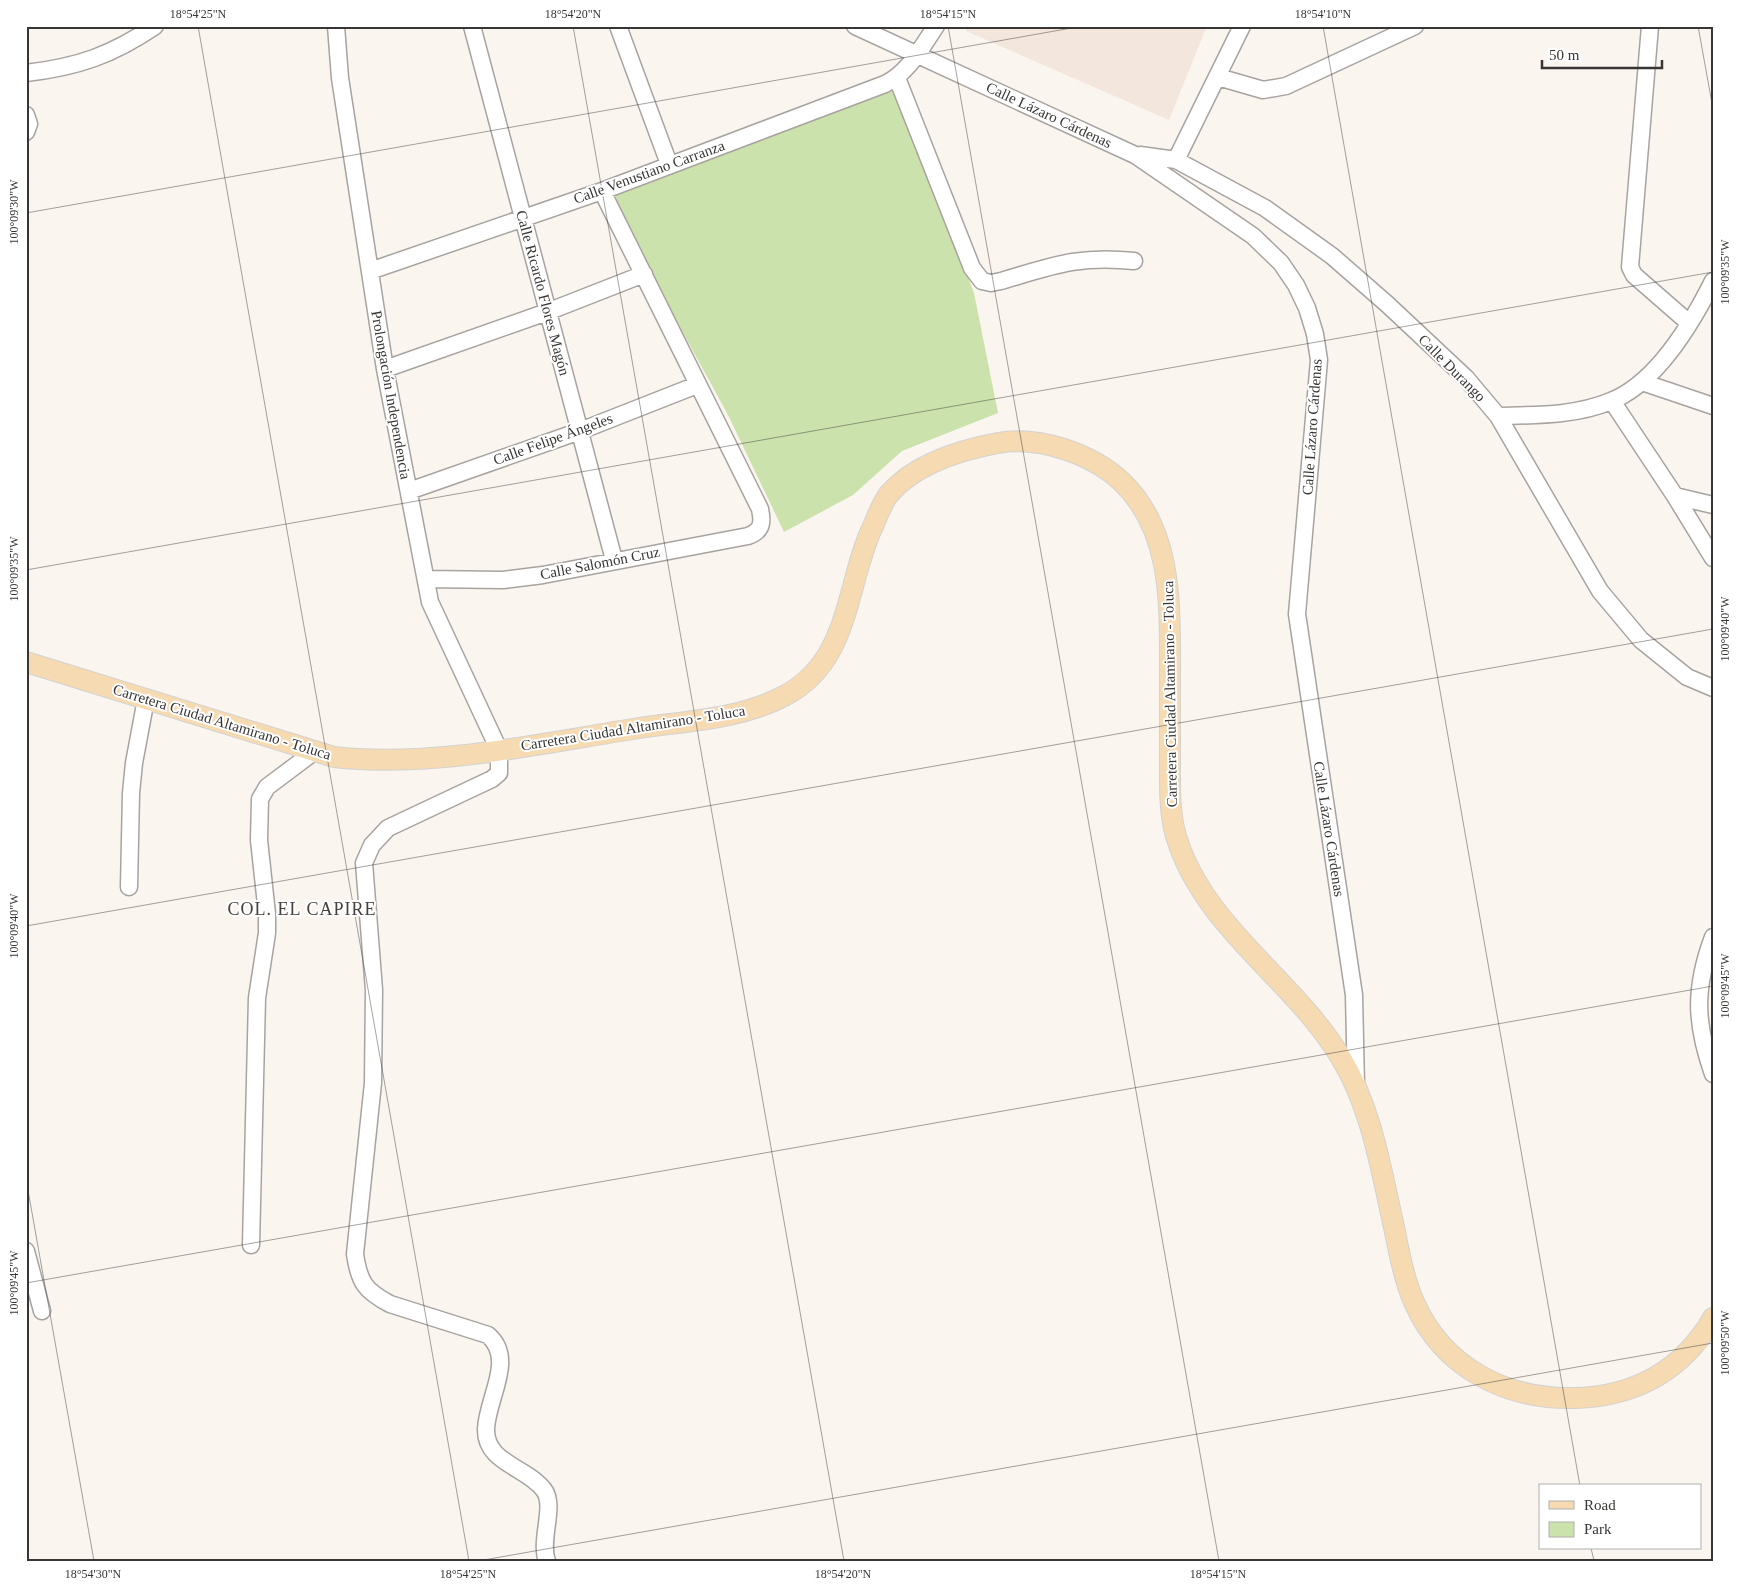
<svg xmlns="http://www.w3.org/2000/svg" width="1739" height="1587" font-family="Georgia,serif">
  <rect width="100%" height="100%" fill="#fbf5f0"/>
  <path fill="#f3e7dd" d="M967,26H1207L1169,120L966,31Z"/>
  <path fill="#cce2ac" d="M897,89L974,293L998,413L902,451L853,495L784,532L728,415L663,296L614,194Z"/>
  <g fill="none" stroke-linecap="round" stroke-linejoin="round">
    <defs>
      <path id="minor" d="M336,26L340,78L385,369L430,602L499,750V773L492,779L388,828L372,845L364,863L374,990L373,1083L355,1254C359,1282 365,1291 390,1304L488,1335C516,1359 487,1398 486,1429C485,1463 527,1467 544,1490C556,1506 539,1540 547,1561
        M472,26L614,560
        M618,26L669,164
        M855,26L1135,155L1253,236L1281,263L1296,285L1307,308L1315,334L1319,360L1297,614L1354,995L1356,1086
        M1650,26L1630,267L1634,275L1689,323
        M26,73C78,67 112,55 155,26
        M1218,77L1263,90L1286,86L1415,26
        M897,78L972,268L982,281L991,283L1001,281C1052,266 1079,255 1134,261
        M26,115L29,124L26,132
        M1140,155L1176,160L1265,208L1332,256L1387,304L1466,378L1498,416L1600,591L1641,640L1687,677L1713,688
        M1176,160L1242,26
        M370,271L602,191L885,84C909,72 921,48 936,26
        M385,369L547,312L644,274
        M1642,382L1713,406
        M1612,401L1675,496L1713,558
        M1498,416C1536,415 1575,416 1611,401C1656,383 1692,323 1713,281
        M409,491L580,431L697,385
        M1675,496L1713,505
        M426,579L503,580L543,575L748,536C762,531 763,523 760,509L602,191
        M129,887L131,793L134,763L146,699
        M1713,937C1694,988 1695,1023 1713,1074
        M251,1245L257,998L267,933V914L259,840L260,799L267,787L315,751
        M26,1251L42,1311"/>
      <path id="major" d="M26,662L334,757C430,768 538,744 633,729C682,721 739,720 784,696C852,661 845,583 874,524C878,514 883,502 889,494C916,463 960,450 998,443C1039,436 1091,453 1122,482C1170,528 1170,597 1170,659C1170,692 1170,726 1170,759C1170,784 1169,812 1176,836C1203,927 1294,979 1341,1058C1372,1109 1381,1170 1394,1227C1399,1252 1404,1279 1414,1302C1443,1368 1506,1400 1576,1398C1636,1396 1682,1371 1713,1318"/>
    </defs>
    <use href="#minor" stroke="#a8a39e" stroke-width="19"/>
    <use href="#major" stroke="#d3d3d2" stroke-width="22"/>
    <use href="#minor" stroke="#fff" stroke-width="16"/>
    <use href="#major" stroke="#f5dab2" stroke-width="20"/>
  </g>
  <path fill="none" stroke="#383634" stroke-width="1" stroke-opacity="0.45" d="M198,26L469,1561M573,26L844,1561M948,26L1219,1561M1323,26L1580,1486M1698,26L1713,109M26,213L1083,26M26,570L1713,272M26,926L1713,629M26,1179L94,1561M26,1283L1713,986M1591,1548L1594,1561M478,1561L1713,1343"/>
  <g text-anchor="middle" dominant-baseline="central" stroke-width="4" stroke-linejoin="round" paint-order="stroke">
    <g font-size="15" fill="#383634" stroke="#fff">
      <text transform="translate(1049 115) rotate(25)">Calle Lázaro Cárdenas</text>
      <text transform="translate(649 172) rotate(-20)">Calle Venustiano Carranza</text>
      <text transform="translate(543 293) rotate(75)">Calle Ricardo Flores Magón</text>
      <text transform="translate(1452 368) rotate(45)">Calle Durango</text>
      <text transform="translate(391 395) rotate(80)">Prolongación Independencia</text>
      <text transform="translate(1312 427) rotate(-86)">Calle Lázaro Cárdenas</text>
      <text transform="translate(553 439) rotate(-20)">Calle Felipe Ángeles</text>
      <text transform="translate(600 563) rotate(-11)">Calle Salomón Cruz</text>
      <text transform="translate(1170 694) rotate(-91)">Carretera Ciudad Altamirano - Toluca</text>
      <text transform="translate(222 722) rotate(17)">Carretera Ciudad Altamirano - Toluca</text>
      <text transform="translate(633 728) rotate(-9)">Carretera Ciudad Altamirano - Toluca</text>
      <text transform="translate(1329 829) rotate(81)">Calle Lázaro Cárdenas</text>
    </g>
    <g font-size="18" letter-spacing="1" fill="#46413d" stroke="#fff">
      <text x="302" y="909">COL. EL CAPIRE</text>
    </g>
  </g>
  <rect width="1739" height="1587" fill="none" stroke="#ffffff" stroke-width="55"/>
  <rect x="1539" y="1484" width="162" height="65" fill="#ffffff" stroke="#afafae"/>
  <rect x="1549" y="1501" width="25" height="8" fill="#f5dab2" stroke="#afafae"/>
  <text x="1584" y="1510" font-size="15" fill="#383634">Road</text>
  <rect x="1549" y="1522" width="25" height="15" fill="#cce2ac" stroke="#afafae"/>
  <text x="1584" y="1534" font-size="15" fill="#383634">Park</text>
  <path d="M1542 60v8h120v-8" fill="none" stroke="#383634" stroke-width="2.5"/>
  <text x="1549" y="60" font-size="15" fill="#383634" stroke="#ffffff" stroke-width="4" paint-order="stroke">50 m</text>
  <rect x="28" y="28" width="1684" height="1532" fill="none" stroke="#383634" stroke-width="2"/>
  <g font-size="12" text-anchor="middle" fill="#383634">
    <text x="198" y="18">18°54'25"N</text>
    <text x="573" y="18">18°54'20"N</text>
    <text x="948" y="18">18°54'15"N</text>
    <text x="1323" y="18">18°54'10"N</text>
    <text transform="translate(14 212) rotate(-90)" y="4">100°09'30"W</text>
    <text transform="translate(1725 272) rotate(-90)" y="4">100°09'35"W</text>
    <text transform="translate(14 569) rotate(-90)" y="4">100°09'35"W</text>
    <text transform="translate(1725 629) rotate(-90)" y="4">100°09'40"W</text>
    <text transform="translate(14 926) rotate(-90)" y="4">100°09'40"W</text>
    <text transform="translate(1725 986) rotate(-90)" y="4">100°09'45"W</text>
    <text transform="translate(14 1283) rotate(-90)" y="4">100°09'45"W</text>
    <text transform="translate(1725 1343) rotate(-90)" y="4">100°09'50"W</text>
    <text x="93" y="1578">18°54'30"N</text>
    <text x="468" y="1578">18°54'25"N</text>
    <text x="843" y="1578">18°54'20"N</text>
    <text x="1218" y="1578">18°54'15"N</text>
  </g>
</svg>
